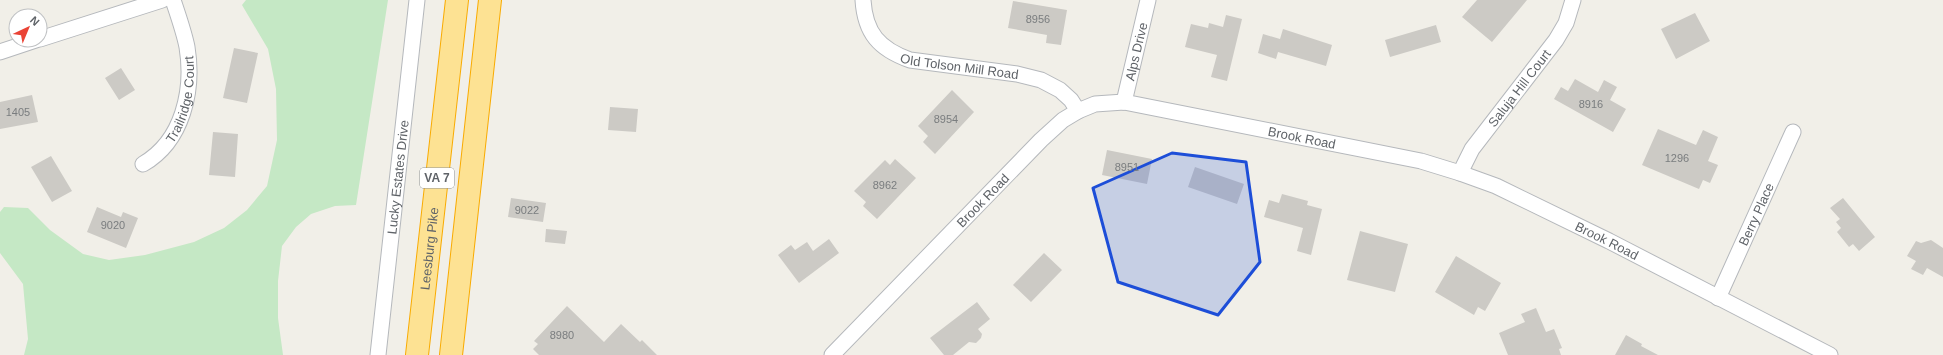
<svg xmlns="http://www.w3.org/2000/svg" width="1943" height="355" font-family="Arial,sans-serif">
  <rect width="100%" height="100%" fill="#f1efe8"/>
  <path fill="#c5e8c5" d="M246,0H388L356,205L335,206L311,214L296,227L282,246L278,281V318L283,355H24L28,339L23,284L0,253V212L4,207L28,208L50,230L83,254L109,260L145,255L194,242L224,228L247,210L267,186L277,140L276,89L268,49L242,5Z"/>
  <path fill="#cccac5" d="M1477,0H1527L1492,42L1462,17Z
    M1013,1L1067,10L1061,45L1046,43L1047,35L1008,28Z
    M1695,13L1710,41L1676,59L1661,29Z
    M1226,15L1242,19L1227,81L1211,77L1217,55L1185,47L1191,24L1208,28L1209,23L1223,27Z
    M1436,25L1441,42L1390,57L1385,40Z
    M1283,29L1332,45L1326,66L1278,52L1276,59L1258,53L1263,34L1280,39Z
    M234,48L258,53L247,103L223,98Z
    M121,68L135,90L119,100L105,78Z
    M1575,79L1598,92L1604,80L1617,87L1610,100L1626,109L1613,132L1554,99L1561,87L1568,91Z
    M952,90L974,112L935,154L923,142L928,136L918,126Z
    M32,95L38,122L0,129V102Z
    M610,107L638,109L636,132L608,130Z
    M1658,129L1696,145L1703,130L1718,137L1708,161L1718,165L1710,183L1703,180L1699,189L1642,165Z
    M213,132L238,134L235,177L209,175Z
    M1107,150L1152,159L1147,184L1102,175Z
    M51,156L72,191L52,202L31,167Z
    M895,159L916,178L877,219L863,206L866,202L854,191L885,160L890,165Z
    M1195,167L1244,184L1237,204L1188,187Z
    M1282,194L1308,201L1307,205L1322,209L1311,255L1297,251L1303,228L1264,217L1269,200L1279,203Z
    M511,198L546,203L543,222L508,217Z
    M1843,198L1875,237L1859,251L1853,244L1849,247L1837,232L1841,228L1836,222L1840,219L1830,208Z
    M97,207L121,217L123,212L138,218L126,248L87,232Z
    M546,229L567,231L565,244L545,242Z
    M1360,231L1408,244L1395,292L1347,280Z
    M829,239L839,253L799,283L778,255L791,245L795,250L807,242L813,251Z
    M1931,240L1943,248V277L1927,268L1923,275L1911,269L1916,261L1907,256L1916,241L1921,243Z
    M1044,253L1062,270L1031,302L1013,285Z
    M1456,256L1501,283L1485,311L1478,307L1474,315L1435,292Z
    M977,302L990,319L978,329L982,334L981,338L976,343L969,342L953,355H944L930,338Z
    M567,306L604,342L621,324L640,342L642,340L657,355H539L533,349L538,344L534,341Z
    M1536,308L1546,332L1554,329L1562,348L1559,349L1561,355H1508L1499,333L1525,322L1521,314Z
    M1626,335L1642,344L1641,346L1658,355H1615Z"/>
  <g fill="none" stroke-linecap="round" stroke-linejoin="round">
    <defs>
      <g id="minor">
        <path id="s1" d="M863,0C865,33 879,49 910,60L1017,74L1041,80L1060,90L1071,100L1078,111"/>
        <path d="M40,39L162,0"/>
        <path d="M0,52L36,40"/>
        <path id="s2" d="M1124,102L1148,0"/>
        <path id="s3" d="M143,164C183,141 194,90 187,47C184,32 178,15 173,0"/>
        <path id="s4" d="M1460,173L1472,149L1556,40L1566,23L1573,0"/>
        <path id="s5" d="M1718,298L1793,132"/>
        <path id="s6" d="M378,355L417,0"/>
        <path id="s7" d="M832,355L1041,140L1063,120L1078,111L1095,104L1124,102L1421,161L1460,173L1496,186L1609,241L1830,355"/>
      </g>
      <g id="highway">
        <path id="s8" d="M417,355L457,0"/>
        <path d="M451,355L490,0"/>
      </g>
    </defs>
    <use href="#minor" stroke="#b5b8bc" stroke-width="17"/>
    <use href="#highway" stroke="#f9ab00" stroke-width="24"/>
    <use href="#minor" stroke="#fff" stroke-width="15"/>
    <use href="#highway" stroke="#fde293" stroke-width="22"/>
  </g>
  <path fill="#1d4ed8" fill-opacity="0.2" stroke="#1d4ed8" stroke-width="3" stroke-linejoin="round" d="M1172,153L1246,162L1260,262L1218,315L1118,282L1093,188Z"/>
  <g text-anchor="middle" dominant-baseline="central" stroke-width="3.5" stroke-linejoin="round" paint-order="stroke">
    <g font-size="11" fill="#7a7d7f">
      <text x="1038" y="19">8956</text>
      <text x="1591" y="104">8916</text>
      <text x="18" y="112">1405</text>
      <text x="946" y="119">8954</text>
      <text x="1677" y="158">1296</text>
      <text x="1127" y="167">8951</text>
      <text x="885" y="185">8962</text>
      <text x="527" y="210">9022</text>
      <text x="113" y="225">9020</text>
      <text x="562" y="335">8980</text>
    </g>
    <rect fill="#fff" stroke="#8f9295" stroke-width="1" x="420" y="168" width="34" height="20" rx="3"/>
    <g font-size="12" font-weight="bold" fill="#5f6368">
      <text x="437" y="178">VA 7</text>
    </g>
    <g font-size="13" fill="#5f6368" stroke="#fff">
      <text stroke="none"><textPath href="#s2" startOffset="52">Alps Drive</textPath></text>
      <text stroke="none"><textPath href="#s1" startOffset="132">Old Tolson Mill Road</textPath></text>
      <text stroke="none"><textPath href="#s4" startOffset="104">Saluja Hill Court</textPath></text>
      <text stroke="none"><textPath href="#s3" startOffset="79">Trailridge Court</textPath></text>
      <text stroke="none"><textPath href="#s7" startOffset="576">Brook Road</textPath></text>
      <text stroke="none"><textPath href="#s6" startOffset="179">Lucky Estates Drive</textPath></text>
      <text stroke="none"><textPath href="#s7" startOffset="216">Brook Road</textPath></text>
      <text stroke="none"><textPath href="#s5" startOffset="92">Berry Place</textPath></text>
      <text stroke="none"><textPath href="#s7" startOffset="900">Brook Road</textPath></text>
      <text stroke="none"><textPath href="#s8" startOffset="107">Leesburg Pike</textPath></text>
    </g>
  </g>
  <g transform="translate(28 28) rotate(44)"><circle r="19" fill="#ffffff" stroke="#bfc1c3"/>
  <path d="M0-3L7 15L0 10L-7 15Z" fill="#ea4335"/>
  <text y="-6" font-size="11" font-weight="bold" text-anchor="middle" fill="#5f6368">N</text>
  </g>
</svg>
